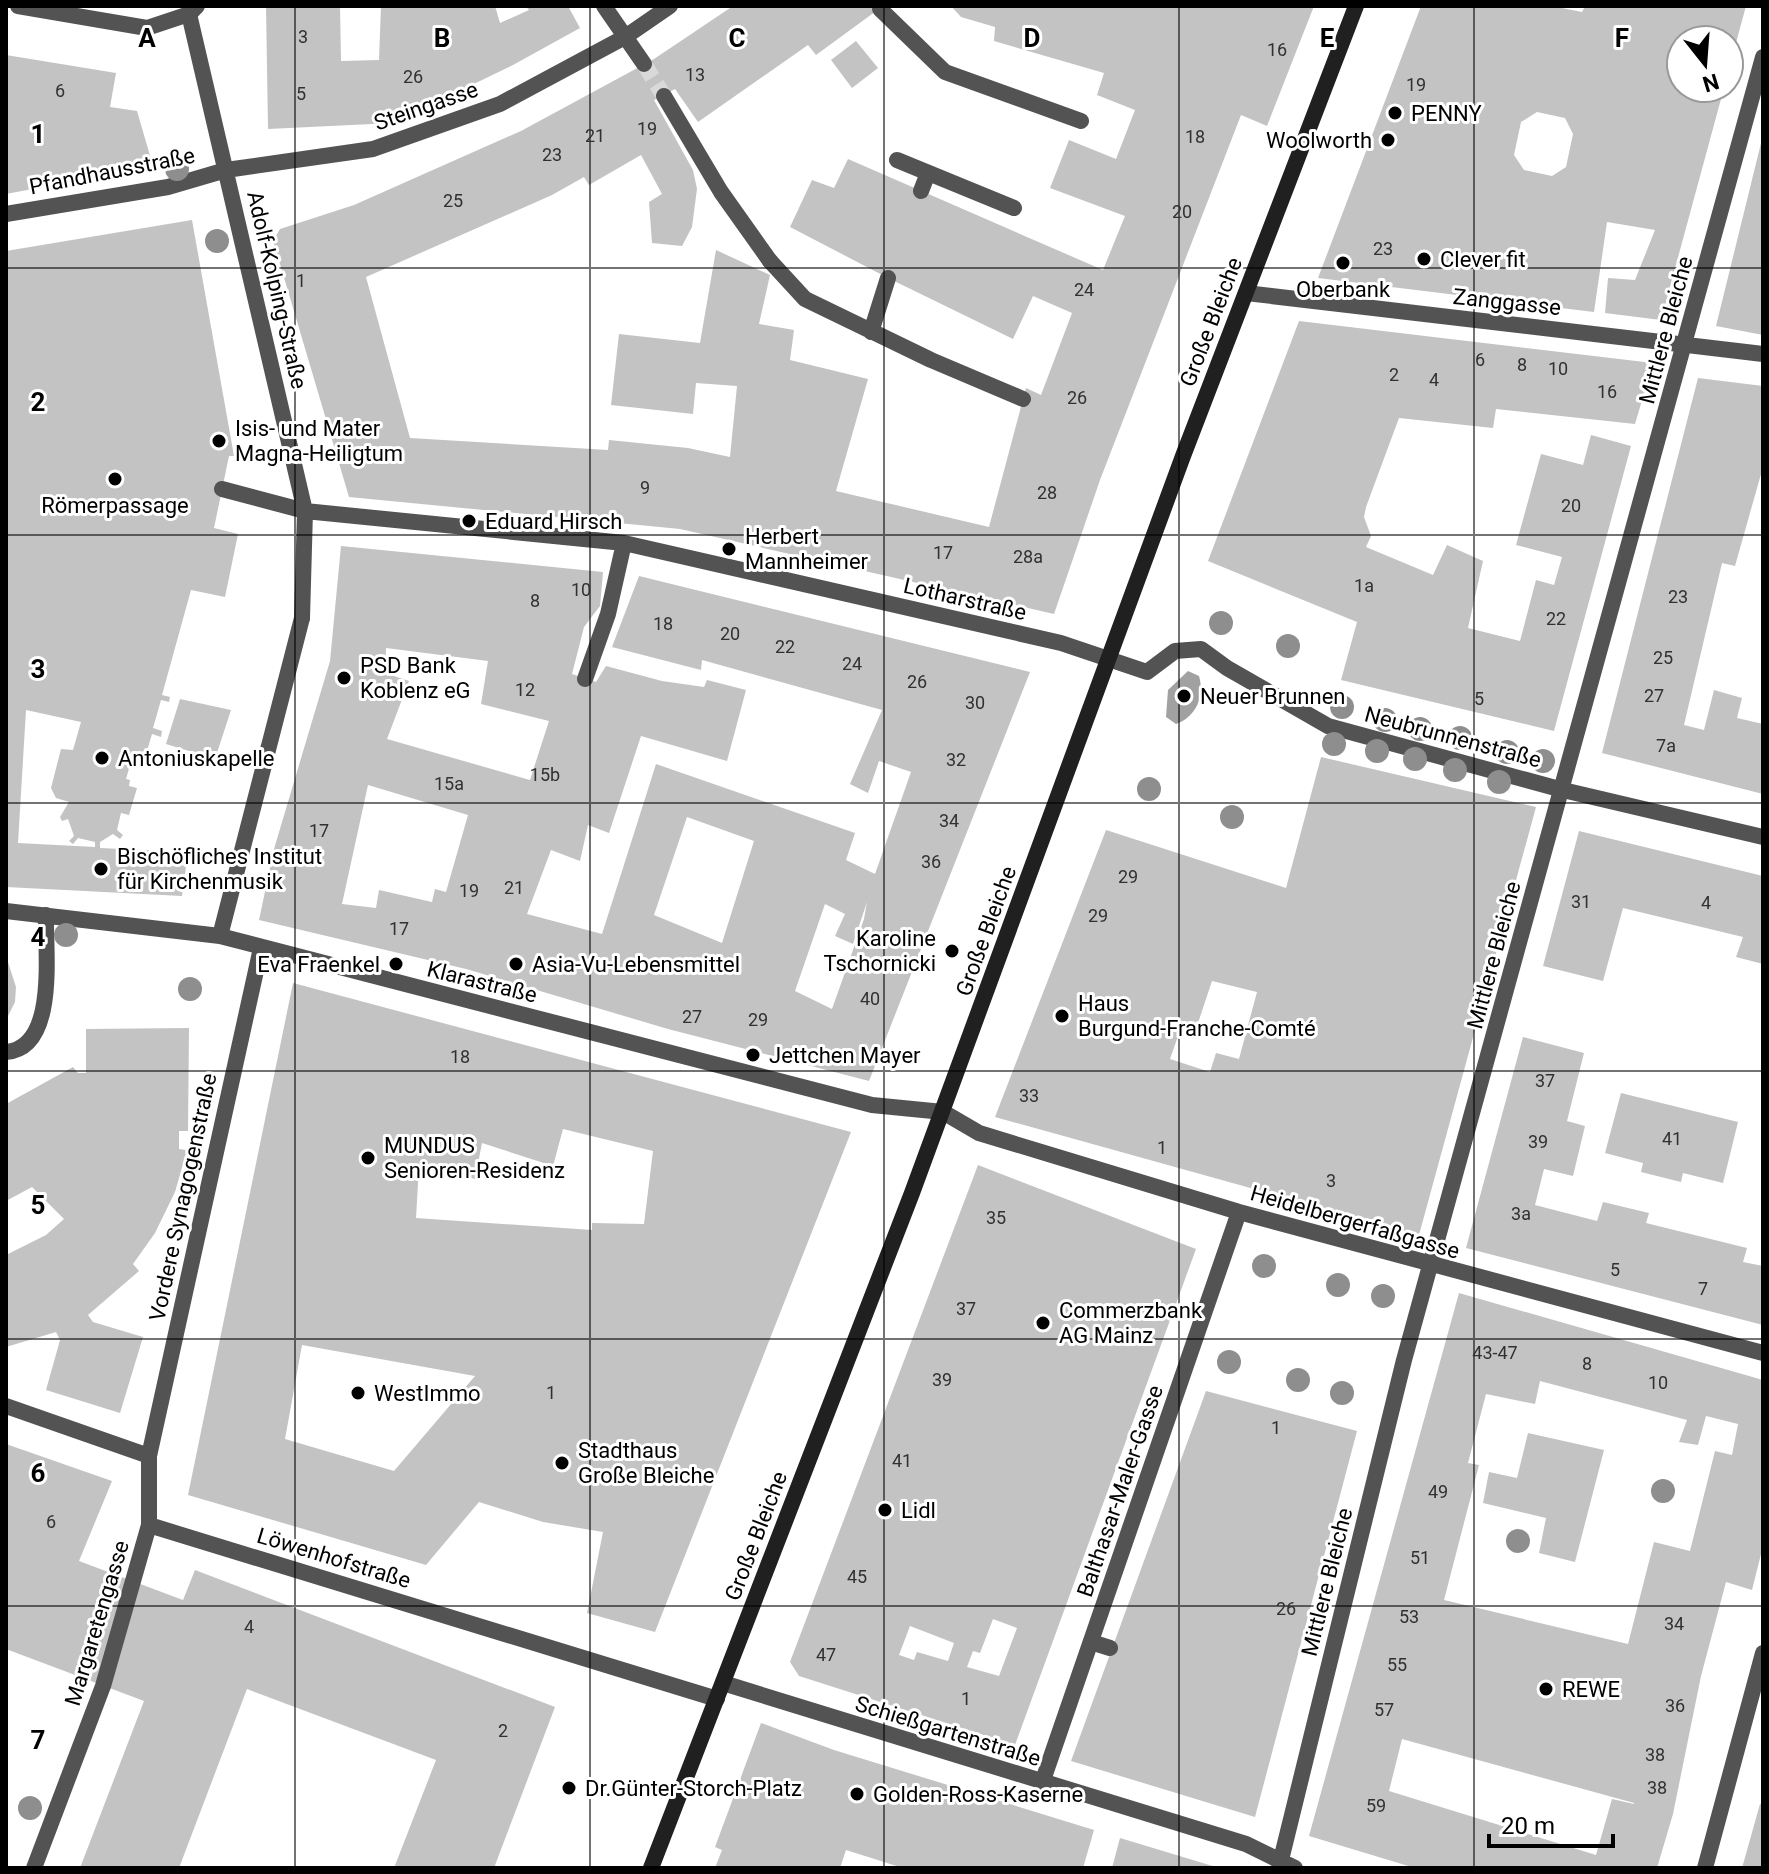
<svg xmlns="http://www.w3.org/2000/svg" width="1769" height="1874" font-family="Roboto,sans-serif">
  <rect width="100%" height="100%" fill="#fff"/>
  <path fill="#a1a1a1" d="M1188,671L1199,676C1205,696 1196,717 1176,724L1166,717L1168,690Z"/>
  <path fill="#c3c3c3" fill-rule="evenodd" d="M266,6H340L341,61L379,60L381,6H495L500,23L529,10L526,6H568L580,28L513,65L393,123L268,129Z
    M733,6H883L816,55L808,45L698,122L675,89L654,100L693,170L697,189L692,227L682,246L652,243L649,202L662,194L641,155L589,185L584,177L552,195L366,277L410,438L608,450L609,440L688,448L730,457L737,386L696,383L693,414L611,405L619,334L700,343L716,250L770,275L759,324L794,330L790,360L868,379L836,491L989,527L1026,388L1041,395L1072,313L1033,296L1013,339L888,278L790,227L812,180L834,188L848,159L1103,270L1125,216L1050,188L1069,140L1116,159L1135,110L1097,95L1104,73L994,41L995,27L961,17L951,6H1314L1267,126L1241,115L1100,480L1054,614L680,529L349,497L275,247L273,241L280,229L354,205L521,131L654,59Z
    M1421,6H1552L1582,12L1585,6H1746L1730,65L1729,40H1681V88H1724L1661,320L1605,313L1608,278L1635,280L1655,230L1607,222L1594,312L1318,278ZM1537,112L1565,118L1573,134L1566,167L1552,176L1524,170L1514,155L1521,122Z
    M856,41L878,68L852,88L831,60Z
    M6,55L116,73L110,107L137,111L153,166L6,194Z
    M1763,135V335L1716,326Z
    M192,220L234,456H229L214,528L238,534L225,597L191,590L162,695L170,697L169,702L161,700L153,728L162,731L161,737L152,734L142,768L130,765L126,779L130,780L129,786L137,788L129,815L121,813L117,830L123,835L120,839L113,834L100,842V848L188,852L182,896L6,887V251ZM26,710L81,722L73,750L61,749L51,788L56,798L69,802L60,817L62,821L68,819L74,836L69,841L73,844L78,838L95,842V847L18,843Z
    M1299,321L1653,363L1635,424L1496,409L1493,428L1399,418L1366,507L1364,517L1371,536L1366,547L1433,575L1447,545L1483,561L1468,628L1520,641L1536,580L1554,585L1562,557L1516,545L1541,454L1583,465L1591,435L1631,446L1554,731L1341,680L1357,622L1208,561Z
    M1698,378L1763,386V467L1735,566L1722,563L1684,725L1704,730L1714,690L1742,698L1737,718L1763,724V794L1602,753Z
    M341,546L603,572L600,606L584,627L572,674L596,682L606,666L662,681L704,687L707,680L746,690L727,761L641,736L609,833L588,825L580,861L551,850L527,914L602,934L656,764L855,833L846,860L875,874L911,772L879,761L868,793L850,784L882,710L702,660L701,670L612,647L639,576L1030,672L869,1081L668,1029L466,969L259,920L274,849L330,661ZM386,648L488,661L481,704L549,721L530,780L387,739L409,681L385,673ZM368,785L468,815L446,892L435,889L432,902L379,890L376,908L342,904ZM687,817L754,841L722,943L654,915ZM867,902L864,919L832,1009L795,991L825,904L845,914L835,936L853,944Z
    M180,699L231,710L215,759L166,744Z
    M1321,757L1536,807L1419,1235L995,1117L1106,830L1286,888ZM1212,981L1257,992L1239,1059L1216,1053L1210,1072L1170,1059L1177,1039L1196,1029Z
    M1579,831L1763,876V964L1736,957L1743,937L1623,908L1603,981L1543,966Z
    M6,956L16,987L15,1002L6,1020Z
    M293,983L851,1132L655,1632L587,1613L603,1532L543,1522L479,1502L426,1565L188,1495ZM563,1129L653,1151L644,1224L592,1223V1230L416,1218L419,1166L475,1179L482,1143L553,1166ZM302,1345L475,1376L394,1471L285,1439Z
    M189,1028L188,1131H179V1149L187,1150L175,1192L155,1233L133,1264L139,1271L88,1315L93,1322L143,1337L120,1413L46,1390L60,1340L56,1332L6,1347V1255L46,1235L64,1219L32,1187L6,1201V1104L73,1067L78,1073H86V1029Z
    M1523,1037L1584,1053L1567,1121L1585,1126L1573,1176L1544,1169L1535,1205L1597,1221L1603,1202L1649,1213L1646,1223L1747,1248L1743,1262L1763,1266V1325L1466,1248Z
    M1621,1093L1738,1122L1723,1183L1683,1173L1681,1182L1641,1172L1643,1163L1605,1153Z
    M978,1165L1196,1249L1015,1745L799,1676L790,1662ZM993,1619L1017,1628L999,1676L967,1667L973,1651L980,1653ZM910,1626L954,1643L948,1661L917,1652L914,1660L899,1655Z
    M1459,1293L1763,1380V1546L1752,1590L1726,1582L1701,1676L1673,1814L1657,1868H1415L1309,1836ZM1540,1381L1687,1420L1679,1442L1698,1445L1706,1416L1738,1424L1732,1455L1715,1451L1690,1551L1654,1542L1628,1644L1444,1600L1479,1465L1468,1463L1486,1394L1535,1404ZM1402,1739L1634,1803V1804L1612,1799L1596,1855L1389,1791Z
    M1206,1391L1357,1431L1255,1817L1071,1761Z
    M1528,1433L1604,1450L1575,1562L1539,1553L1546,1518L1483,1503L1489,1472L1517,1478Z
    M6,1444L112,1481L79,1561L183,1600L195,1570L555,1707L494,1868H394L436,1760L247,1689L179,1868H80L144,1701L6,1649Z
    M761,1723L834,1750L1094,1830L1083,1868H903L846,1850L840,1868H715L722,1850L715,1847Z
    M1760,1804L1763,1805V1868H1742Z
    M1120,1838L1216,1867V1868H1112Z"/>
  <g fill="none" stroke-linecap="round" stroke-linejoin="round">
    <path stroke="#d9d9d9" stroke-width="16" stroke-dasharray="16 8" stroke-linecap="butt" d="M644,64L664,96"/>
    <path stroke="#535353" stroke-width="16" d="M880,9L945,72L1081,121
      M897,160L1014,208
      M921,191L928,173
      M770,261L805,299L931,360L1023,399
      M871,332L888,278
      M6,1052C58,1048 45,952 46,915
      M1091,1642L1110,1648"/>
    <path stroke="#535353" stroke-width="16" d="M604,6L644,64
      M189,14L305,511L302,618
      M664,96L721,192L770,261
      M6,214L168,187L226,170L373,149L500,104L625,37L670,6
      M222,489L305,511L624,543L1061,643L1147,672L1175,651L1201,649L1227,668L1328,726L1563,790L1763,837
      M585,679L608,614L624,543"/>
    <path stroke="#535353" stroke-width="16" d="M18,6L147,28L189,14L197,6
      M1246,293L1763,354
      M6,911L220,936L872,1105L943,1112L979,1133L1239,1212L1763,1353
      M220,936L302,618
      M261,948L149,1456V1525L717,1699
      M6,1406L149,1456
      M723,1683L1246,1844L1295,1868
      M1042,1783L1239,1212
      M34,1868L103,1686L149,1525
      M1279,1868L1404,1360L1763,57
      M1705,1868L1763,1653"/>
    <path stroke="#202020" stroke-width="16" d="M651,1868L912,1193L1183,456L1356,6"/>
  </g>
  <g fill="#8e8e8e">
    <circle cx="177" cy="169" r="12"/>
    <circle cx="217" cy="241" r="12"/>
    <circle cx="1221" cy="623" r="12"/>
    <circle cx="1288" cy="646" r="12"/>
    <circle cx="1342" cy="707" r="12"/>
    <circle cx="1385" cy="720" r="12"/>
    <circle cx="1420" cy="729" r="12"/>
    <circle cx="1460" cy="738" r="12"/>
    <circle cx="1334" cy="744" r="12"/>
    <circle cx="1377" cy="751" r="12"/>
    <circle cx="1507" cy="752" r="12"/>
    <circle cx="1415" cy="759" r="12"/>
    <circle cx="1543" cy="761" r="12"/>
    <circle cx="1455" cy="770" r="12"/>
    <circle cx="1499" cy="782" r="12"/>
    <circle cx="1149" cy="789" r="12"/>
    <circle cx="1232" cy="817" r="12"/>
    <circle cx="66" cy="935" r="12"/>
    <circle cx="190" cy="989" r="12"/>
    <circle cx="1264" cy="1266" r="12"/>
    <circle cx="1338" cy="1285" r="12"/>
    <circle cx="1383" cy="1296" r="12"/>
    <circle cx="1229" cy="1362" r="12"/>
    <circle cx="1298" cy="1380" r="12"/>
    <circle cx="1342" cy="1393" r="12"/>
    <circle cx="1663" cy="1491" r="12"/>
    <circle cx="1518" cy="1541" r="12"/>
    <circle cx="30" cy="1808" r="12"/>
  </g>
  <path fill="none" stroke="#000" stroke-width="2" stroke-opacity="0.55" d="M295,6V1868M590,6V1868M884,6V1868M1179,6V1868M1474,6V1868M6,268H1763M6,535H1763M6,803H1763M6,1071H1763M6,1339H1763M6,1606H1763"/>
  <g fill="#000" stroke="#fff" stroke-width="3">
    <circle cx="1395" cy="113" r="8"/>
    <circle cx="1388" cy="140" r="8"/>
    <circle cx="1424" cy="259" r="8"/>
    <circle cx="1343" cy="263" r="8"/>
    <circle cx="219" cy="441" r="8"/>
    <circle cx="115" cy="479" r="8"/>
    <circle cx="469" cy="521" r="8"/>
    <circle cx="729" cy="549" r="8"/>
    <circle cx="344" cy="678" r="8"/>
    <circle cx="1184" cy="696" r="8"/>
    <circle cx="102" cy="758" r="8"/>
    <circle cx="101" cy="869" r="8"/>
    <circle cx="952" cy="951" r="8"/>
    <circle cx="396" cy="964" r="8"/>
    <circle cx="516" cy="964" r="8"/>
    <circle cx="1062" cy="1016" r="8"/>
    <circle cx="753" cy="1055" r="8"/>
    <circle cx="368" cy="1158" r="8"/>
    <circle cx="1043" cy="1323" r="8"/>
    <circle cx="358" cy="1393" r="8"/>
    <circle cx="562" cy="1463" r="8"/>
    <circle cx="885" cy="1510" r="8"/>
    <circle cx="1546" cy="1689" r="8"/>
    <circle cx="569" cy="1788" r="8"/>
    <circle cx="857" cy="1794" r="8"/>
  </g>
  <g text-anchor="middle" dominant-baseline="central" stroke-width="6" stroke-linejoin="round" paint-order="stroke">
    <g font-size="18" fill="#313131">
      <text x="303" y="36">3</text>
      <text x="1277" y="49">16</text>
      <text x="695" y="74">13</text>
      <text x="413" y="76">26</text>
      <text x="1416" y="84">19</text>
      <text x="60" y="90">6</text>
      <text x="301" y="93">5</text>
      <text x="647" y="128">19</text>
      <text x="595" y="135">21</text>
      <text x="1195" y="136">18</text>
      <text x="552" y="154">23</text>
      <text x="453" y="200">25</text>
      <text x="1182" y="211">20</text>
      <text x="1383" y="248">23</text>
      <text x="301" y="280">1</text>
      <text x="1084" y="289">24</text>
      <text x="1480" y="359">6</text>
      <text x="1522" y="364">8</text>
      <text x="1558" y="368">10</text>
      <text x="1394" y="374">2</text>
      <text x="1434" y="379">4</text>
      <text x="1607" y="391">16</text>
      <text x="1077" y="397">26</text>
      <text x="645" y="487">9</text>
      <text x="1047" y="492">28</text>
      <text x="1571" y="505">20</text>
      <text x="943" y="552">17</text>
      <text x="1028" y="556">28a</text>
      <text x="1364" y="585">1a</text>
      <text x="581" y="589">10</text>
      <text x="1678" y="596">23</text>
      <text x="535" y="600">8</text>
      <text x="1556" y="618">22</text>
      <text x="663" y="623">18</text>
      <text x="730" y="633">20</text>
      <text x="785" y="646">22</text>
      <text x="1663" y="657">25</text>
      <text x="852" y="663">24</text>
      <text x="917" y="681">26</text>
      <text x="525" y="689">12</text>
      <text x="1654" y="695">27</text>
      <text x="1479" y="698">5</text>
      <text x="975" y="702">30</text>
      <text x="1666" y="745">7a</text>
      <text x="956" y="759">32</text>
      <text x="545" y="774">15b</text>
      <text x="449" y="783">15a</text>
      <text x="949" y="820">34</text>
      <text x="319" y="830">17</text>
      <text x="931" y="861">36</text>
      <text x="1128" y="876">29</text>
      <text x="514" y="887">21</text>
      <text x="469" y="890">19</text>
      <text x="1581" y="901">31</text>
      <text x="1706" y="902">4</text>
      <text x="1098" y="915">29</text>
      <text x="399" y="928">17</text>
      <text x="870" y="998">40</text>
      <text x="692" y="1016">27</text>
      <text x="758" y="1019">29</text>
      <text x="460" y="1056">18</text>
      <text x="1545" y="1080">37</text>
      <text x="1029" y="1095">33</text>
      <text x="1672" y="1138">41</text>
      <text x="1538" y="1141">39</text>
      <text x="1162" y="1147">1</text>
      <text x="1331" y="1180">3</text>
      <text x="1521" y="1213">3a</text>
      <text x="996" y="1217">35</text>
      <text x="1615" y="1269">5</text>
      <text x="1703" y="1288">7</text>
      <text x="966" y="1308">37</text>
      <text x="1495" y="1352">43-47</text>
      <text x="1587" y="1363">8</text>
      <text x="942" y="1379">39</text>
      <text x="1658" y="1382">10</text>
      <text x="551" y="1392">1</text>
      <text x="1276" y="1427">1</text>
      <text x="902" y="1460">41</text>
      <text x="1438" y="1491">49</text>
      <text x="51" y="1521">6</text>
      <text x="1420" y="1557">51</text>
      <text x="857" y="1576">45</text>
      <text x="1286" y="1608">26</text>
      <text x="1409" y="1616">53</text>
      <text x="1674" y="1623">34</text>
      <text x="249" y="1626">4</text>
      <text x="826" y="1654">47</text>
      <text x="1397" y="1664">55</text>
      <text x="966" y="1698">1</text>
      <text x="1675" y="1705">36</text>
      <text x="1384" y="1709">57</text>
      <text x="503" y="1730">2</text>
      <text x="1655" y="1754">38</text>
      <text x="1657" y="1787">38</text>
      <text x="1376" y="1805">59</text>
    </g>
    <g font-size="22" fill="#000" stroke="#fff">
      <text transform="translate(426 106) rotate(-19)">Steingasse</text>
      <text transform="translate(112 171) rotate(-11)">Pfandhausstraße</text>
      <text transform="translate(277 290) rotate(77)">Adolf-Kolping-Straße</text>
      <text transform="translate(1507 302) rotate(6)">Zanggasse</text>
      <text transform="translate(1211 322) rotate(-69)">Große Bleiche</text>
      <text transform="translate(1666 330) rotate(-75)">Mittlere Bleiche</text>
      <text transform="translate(965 599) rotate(13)">Lotharstraße</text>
      <text transform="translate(1453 737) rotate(15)">Neubrunnenstraße</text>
      <text transform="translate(986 931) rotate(-70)">Große Bleiche</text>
      <text transform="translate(1494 955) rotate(-75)">Mittlere Bleiche</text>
      <text transform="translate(482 982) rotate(14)">Klarastraße</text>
      <text transform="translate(183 1197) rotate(-78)">Vordere Synagogenstraße</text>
      <text transform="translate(1355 1222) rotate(16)">Heidelbergerfaßgasse</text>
      <text transform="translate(1120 1491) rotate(-71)">Balthasar-Maler-Gasse</text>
      <text transform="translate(756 1536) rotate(-69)">Große Bleiche</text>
      <text transform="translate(334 1558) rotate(17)">Löwenhofstraße</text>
      <text transform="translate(1327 1582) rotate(-76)">Mittlere Bleiche</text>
      <text transform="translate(97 1623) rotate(-73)">Margaretengasse</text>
      <text transform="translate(948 1731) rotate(17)">Schießgartenstraße</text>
    </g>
    <g font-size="22" fill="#000" stroke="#fff" text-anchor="start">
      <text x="1411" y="113">PENNY</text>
      <text x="1372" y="140" text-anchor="end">Woolworth</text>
      <text x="1440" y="259">Clever fit</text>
      <text x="1343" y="289" text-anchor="middle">Oberbank</text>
      <text x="235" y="428">Isis- und Mater<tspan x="235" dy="25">Magna-Heiligtum</tspan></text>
      <text x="115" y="505" text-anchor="middle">Römerpassage</text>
      <text x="485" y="521">Eduard Hirsch</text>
      <text x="745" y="536">Herbert<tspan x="745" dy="25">Mannheimer</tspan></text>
      <text x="360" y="665">PSD Bank<tspan x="360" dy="25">Koblenz eG</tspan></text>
      <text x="1200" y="696">Neuer Brunnen</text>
      <text x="118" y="758">Antoniuskapelle</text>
      <text x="117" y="856">Bischöfliches Institut<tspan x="117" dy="25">für Kirchenmusik</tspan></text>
      <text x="936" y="938" text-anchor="end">Karoline<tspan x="936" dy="25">Tschornicki</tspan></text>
      <text x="380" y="964" text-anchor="end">Eva Fraenkel</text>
      <text x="532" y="964">Asia-Vu-Lebensmittel</text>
      <text x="1078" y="1003">Haus<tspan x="1078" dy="25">Burgund-Franche-Comté</tspan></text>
      <text x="769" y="1055">Jettchen Mayer</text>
      <text x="384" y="1145">MUNDUS<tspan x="384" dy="25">Senioren-Residenz</tspan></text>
      <text x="1059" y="1310">Commerzbank<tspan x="1059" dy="25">AG Mainz</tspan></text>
      <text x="374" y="1393">WestImmo</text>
      <text x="578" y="1450">Stadthaus<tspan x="578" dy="25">Große Bleiche</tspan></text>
      <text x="901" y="1510">Lidl</text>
      <text x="1562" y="1689">REWE</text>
      <text x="585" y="1788">Dr.Günter-Storch-Platz</text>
      <text x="873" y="1794">Golden-Ross-Kaserne</text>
    </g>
  </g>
  <g font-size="26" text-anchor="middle" font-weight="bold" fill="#000" stroke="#fff" stroke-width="6" stroke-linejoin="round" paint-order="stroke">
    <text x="147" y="47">A</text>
    <text x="442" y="47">B</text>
    <text x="737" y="47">C</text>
    <text x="1032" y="47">D</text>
    <text x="1327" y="47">E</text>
    <text x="1622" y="47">F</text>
    <text x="38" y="143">1</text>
    <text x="38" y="411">2</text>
    <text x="38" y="678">3</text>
    <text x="38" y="946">4</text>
    <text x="38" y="1214">5</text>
    <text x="38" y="1482">6</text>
    <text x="38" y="1749">7</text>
  </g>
  <rect width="1769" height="1874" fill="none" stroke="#000000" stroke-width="16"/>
  <g transform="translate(1705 64) rotate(163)"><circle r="38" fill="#ffffff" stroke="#999999" stroke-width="2"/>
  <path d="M0-6L14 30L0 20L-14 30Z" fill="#000000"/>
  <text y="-12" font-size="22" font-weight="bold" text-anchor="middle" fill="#000000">N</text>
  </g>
  <path d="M1489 1834v12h124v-12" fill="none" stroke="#000000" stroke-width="4"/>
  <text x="1501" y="1834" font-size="24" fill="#000000" stroke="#ffffff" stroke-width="6" paint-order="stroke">20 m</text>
</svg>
